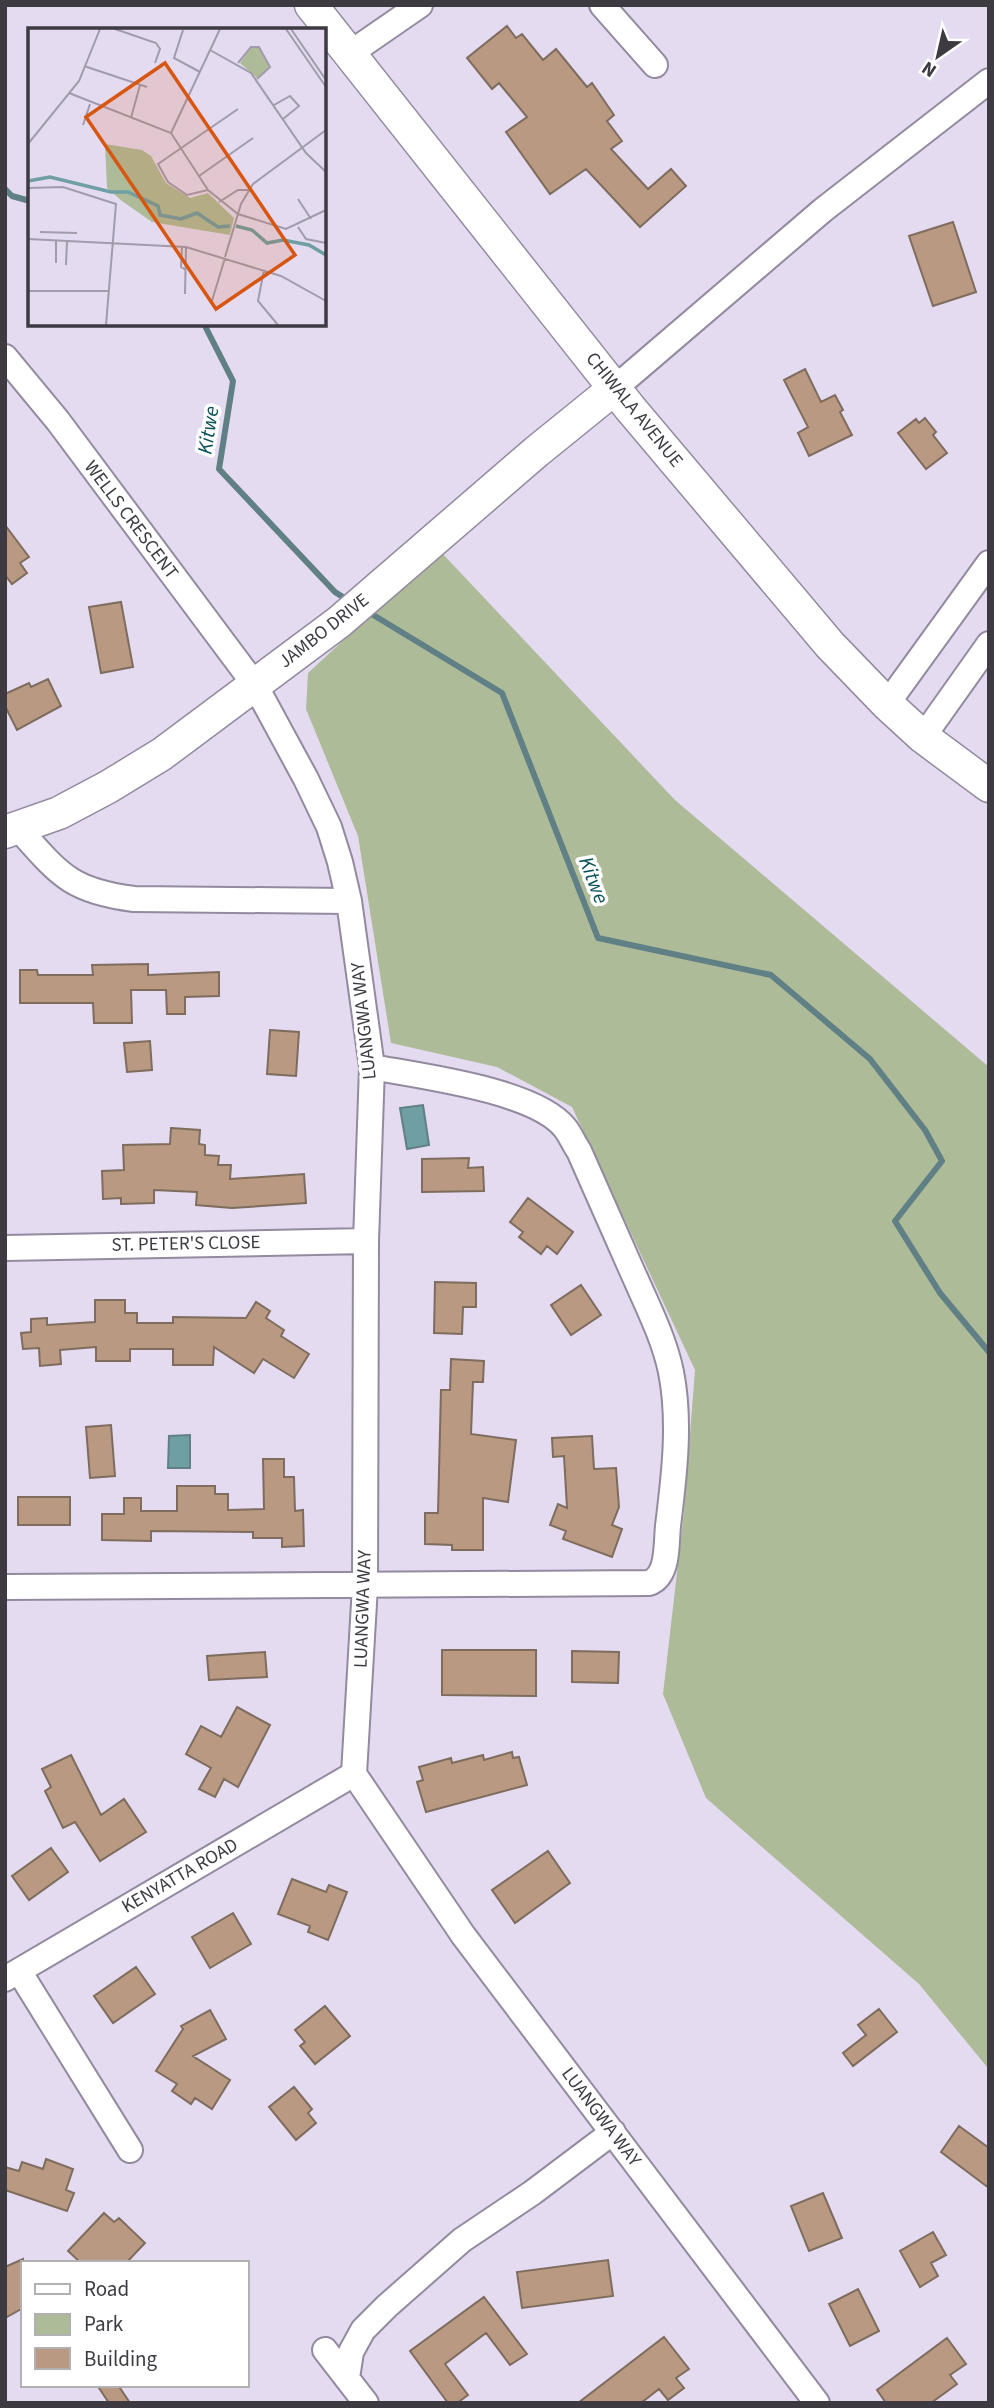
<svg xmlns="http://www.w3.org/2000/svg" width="994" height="2408" font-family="'Source Sans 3',sans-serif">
  <rect width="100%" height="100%" fill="#e4dbf1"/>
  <path fill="#adbb99" d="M440,551L675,800L989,1067L987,2067L919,1984L706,1798L663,1694L684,1512L695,1370L572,1107L497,1067L391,1043L358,836L306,709L308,673Z"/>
  <path fill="#6f9ea3" stroke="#608086" stroke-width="2" d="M423,1105L429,1145L407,1149L400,1108Z
    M190,1435V1468H168L169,1436Z"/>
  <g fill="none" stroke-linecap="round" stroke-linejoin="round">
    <path stroke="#608086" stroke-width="6" d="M5,189L12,196L30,201
      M204,324L233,381L219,469L335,592L349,601
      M365,610L502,693L598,938L771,975L870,1059L925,1130L942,1161L895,1221L940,1293L989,1352"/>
  </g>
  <path fill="#b99981" stroke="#7e6c5e" stroke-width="2" d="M507,26L516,38L522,34L543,60L556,49L587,87L592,83L614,115L607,121L622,141L611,149L648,189L671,169L686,186L640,227L586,169L550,194L506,132L527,117L499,83L492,89L467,58Z
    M953,222L976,292L933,306L909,236Z
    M805,369L821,402L835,395L843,410L840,412L852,435L809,456L798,433L808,427L784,380Z
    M925,418L936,432L933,435L947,453L926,469L898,433L916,419L919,423Z
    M5,525L29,557L20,563L27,573L12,584L5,575Z
    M121,602L133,667L101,673L89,607Z
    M48,679L61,706L17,730L5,706V694L29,683L31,687Z
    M148,964V975L219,972V996L185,997V1014H167L166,990H131L132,1023H94L93,1003H20V970H37L38,975H93L92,965Z
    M270,1030L299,1032L296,1076L267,1074Z
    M150,1041L152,1070L127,1072L124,1043Z
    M171,1128L200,1130L199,1144L205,1145V1155L219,1156L218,1165H231L230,1179L304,1174L306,1203L232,1208L196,1205L197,1192L154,1190V1203L121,1204V1198L103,1199L102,1171L124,1170L123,1145L170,1144Z
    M469,1158L468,1168L483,1167L484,1191L422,1192V1159Z
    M528,1198L573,1232L557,1254L547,1246L541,1254L519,1237L523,1232L510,1222Z
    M435,1282L476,1283V1307H463L462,1334L434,1333Z
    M581,1285L601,1315L571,1335L551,1305Z
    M95,1300H125V1313H137V1323H173V1317L246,1318L256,1302L270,1311L266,1318L284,1330L281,1336L309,1354L294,1378L263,1359L254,1373L214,1347L213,1365H173V1349H130V1361H96V1347L60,1350L61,1364L40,1366L39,1348L23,1349L21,1333L31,1332V1319L47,1318V1325L95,1322Z
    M451,1359L484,1361L483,1382H473L471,1434L516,1440L508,1502L483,1498V1550H452V1545L425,1544V1513H438L441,1390H450Z
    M111,1425L115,1476L90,1478L86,1427Z
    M592,1436L594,1469L616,1468L619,1507L612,1525L622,1529L612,1557L563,1539L566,1531L550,1525L558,1504L567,1508L564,1456L553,1457L552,1438Z
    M263,1459H284V1477H294L295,1511L303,1510L304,1546L282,1547V1538H253V1532L151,1531V1541L102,1540V1514H124V1498H141V1511H177V1486H215V1494H228V1510L264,1509Z
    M18,1497H70V1525H18Z
    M442,1650H536V1696L442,1695Z
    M572,1651L619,1652L618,1683L572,1682Z
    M265,1652L267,1677L209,1680L207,1656Z
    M237,1707L270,1725L238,1787L224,1779L215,1797L199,1789L211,1768L186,1754L201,1726L221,1737Z
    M512,1752L513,1758L519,1757L527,1785L426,1812L417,1782L423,1780L419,1767L451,1758L452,1763L483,1755L484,1760Z
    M71,1755L101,1815L124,1799L146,1832L100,1861L75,1822L63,1828L45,1791L51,1787L42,1769Z
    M51,1848L68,1872L29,1900L12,1876Z
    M548,1851L570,1883L515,1923L492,1890Z
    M292,1879L326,1892L329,1885L347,1892L328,1940L308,1932L310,1926L278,1914Z
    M233,1913L251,1944L210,1968L192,1937Z
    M136,1967L155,1994L113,2023L94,1996Z
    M325,2006L350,2036L315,2064L300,2046L305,2042L295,2030Z
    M879,2009L897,2032L853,2066L843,2053L866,2035L858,2025Z
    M210,2010L226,2039L193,2056L230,2080L212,2109L195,2098L191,2104L172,2091L177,2084L156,2071L183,2029L181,2026Z
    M294,2087L312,2109L308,2113L316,2123L296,2140L269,2107Z
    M959,2126L989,2148V2188L941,2152Z
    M46,2159L73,2169L66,2190L74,2193L67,2211L5,2190V2167L19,2171L22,2162L43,2169Z
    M823,2193L842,2238L809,2251L791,2206Z
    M104,2213L114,2222L119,2218L145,2243L126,2263H81L68,2251Z
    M933,2232L946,2255L931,2263L938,2276L920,2287L900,2251Z
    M23,2259V2308L5,2318V2267Z
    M608,2260L613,2296L522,2308L517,2272Z
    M858,2289L879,2331L850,2346L829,2304Z
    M484,2297L527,2354L510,2365L486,2333L445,2364L468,2395L457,2403H448L410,2351Z
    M664,2337L689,2369L676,2378L684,2388L668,2400L659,2389L641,2403H578Z
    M947,2338L966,2364L950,2375L957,2384L931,2403H886L877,2390Z
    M97,2385H118L130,2403H109Z"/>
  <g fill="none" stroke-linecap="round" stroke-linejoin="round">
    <defs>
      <path id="minor" d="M602,5L655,65
        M349,54L420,5
        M5,357L58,421L255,685L306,779L329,827L340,862L349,901L372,1067L366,1241L365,1586L354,1774L463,1935L817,2403
        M615,388L823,210L989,81
        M887,704L989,563
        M923,737L989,644
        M18,828C59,874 70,891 134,899L349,901
        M5,1248L366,1241
        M5,1587L649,1583C669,1576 666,1544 668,1526C674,1477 681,1422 671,1372C664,1338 647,1305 633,1273C615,1232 597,1192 579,1151C574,1144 570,1134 565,1128C535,1090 419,1076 372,1067
        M19,1971L130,2150
        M5,1979L354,1774
        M325,2350L366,2403
        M347,2378L351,2352L363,2330L387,2306L462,2240L532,2193L613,2132"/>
      <path id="major" d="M311,5L630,408L830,645L887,704L923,737L989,786
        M5,832L59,813L108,787L162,754L339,622L536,452L615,388"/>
    </defs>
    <use href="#minor" stroke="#938a9f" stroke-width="28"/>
    <use href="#major" stroke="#938a9f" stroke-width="35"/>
    <use href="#minor" stroke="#fff" stroke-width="24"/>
    <use href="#major" stroke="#fff" stroke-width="32"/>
  </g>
  <g text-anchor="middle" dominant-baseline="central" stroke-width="7" stroke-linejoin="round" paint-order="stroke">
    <g font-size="19" fill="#3d3a42" stroke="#fff">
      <text transform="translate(634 410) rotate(51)">CHIWALA AVENUE</text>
      <text transform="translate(131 520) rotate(53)">WELLS CRESCENT</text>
      <text transform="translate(324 631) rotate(-38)">JAMBO DRIVE</text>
      <text transform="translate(364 1021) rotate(-96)">LUANGWA WAY</text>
      <text transform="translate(186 1244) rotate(-1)">ST. PETER'S CLOSE</text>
      <text transform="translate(363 1609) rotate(-88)">LUANGWA WAY</text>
      <text transform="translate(180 1876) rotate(-30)">KENYATTA ROAD</text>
      <text transform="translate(601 2117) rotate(53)">LUANGWA WAY</text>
    </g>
    <g font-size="21" font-style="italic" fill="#085157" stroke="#fff">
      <text transform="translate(208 430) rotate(-81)">Kitwe</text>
      <text transform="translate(594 880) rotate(69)">Kitwe</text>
    </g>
  </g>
  <g transform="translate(28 28)">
    <rect width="298" height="298" fill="#e4dbf1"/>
    <path d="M224,19L231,20L242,38L229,50L212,35ZM77,116L114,122L123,128L138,155L162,170L180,165L206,190L202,207L124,194L94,173L79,160Z" fill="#adbb99"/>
    <path fill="none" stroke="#6f9ea3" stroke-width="3.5" d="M0,153L22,149L83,164H100L130,178L132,187L153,191L169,185L190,199L202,198M208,198L224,202L239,215L255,212L281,217L298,227"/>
    <path fill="none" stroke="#a19bab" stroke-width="2" d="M87,1L128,15L132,21L127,35M258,1L298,59M263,1L298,52M155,2L146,30L172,44M182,22L223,45L278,125L298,144M210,35L223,19H231L242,39L229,51M56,38L119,59M41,65L143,105L180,162L210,186L258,201L298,182M246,77L262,68L271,78L255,91M103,90L112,57M55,97L62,76M143,105L192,1M0,116L51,53L72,1M171,148L225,110M0,160L35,159L88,176L78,297M180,162L159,167L140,154L130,136L210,81M270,171L283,191M191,174L210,162H221M270,199L278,211L298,215M12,204L49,205M0,211L158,219L253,248L298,273M154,219L153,239L158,242M197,229L213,176L225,156L298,102M28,235V212M38,237L39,213M236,242L230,273L250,297M0,263H81M157,266L158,220M183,276L197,230"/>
    <path fill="#d75611" fill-opacity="0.15" stroke="#d75611" stroke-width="3.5" d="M137,35L267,227L188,281L58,89Z"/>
    <rect width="298" height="298" fill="none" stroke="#3d3a42" stroke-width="3.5"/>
  </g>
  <rect width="994" height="2408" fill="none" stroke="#3d3a42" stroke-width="14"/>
  <rect x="21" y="2261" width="228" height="126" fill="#ffffff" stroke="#b1b0b3" stroke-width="2"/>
  <rect x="35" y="2284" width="35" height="10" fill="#ffffff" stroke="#b1b0b3" stroke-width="2"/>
  <text x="84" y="2296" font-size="21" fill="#3d3a42">Road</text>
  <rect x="35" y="2314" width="35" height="21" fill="#adbb99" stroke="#b1b0b3" stroke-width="2"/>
  <text x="84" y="2331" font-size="21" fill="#3d3a42">Park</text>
  <rect x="35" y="2348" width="35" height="21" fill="#b99981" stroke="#b1b0b3" stroke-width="2"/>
  <text x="84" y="2366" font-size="21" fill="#3d3a42">Building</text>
  <g transform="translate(938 56) rotate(214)" stroke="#ffffff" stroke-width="5" paint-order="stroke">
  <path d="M0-5L12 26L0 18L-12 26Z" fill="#3d3a42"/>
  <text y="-10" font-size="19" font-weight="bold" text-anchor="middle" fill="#3d3a42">N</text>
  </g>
</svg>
